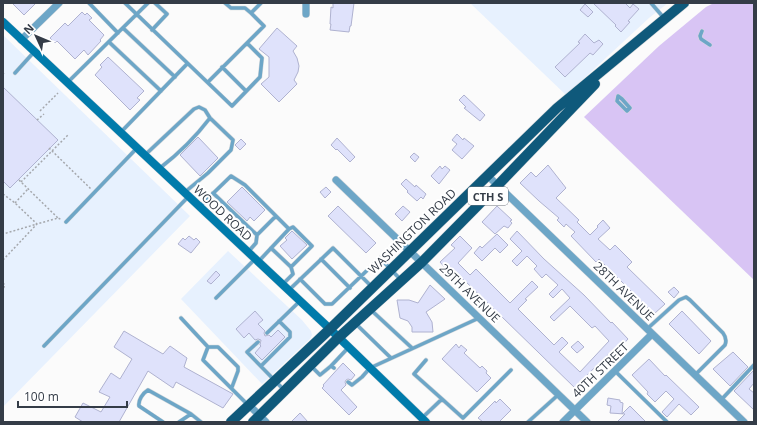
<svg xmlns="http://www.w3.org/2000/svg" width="757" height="425" font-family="'Open Sans',sans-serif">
  <rect width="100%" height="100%" fill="#fbfbfb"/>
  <path fill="#e7f1fe" d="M470,3H668L649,18L566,95Z
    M3,35L190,216L3,407Z
    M228,251L302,320L311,331L312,335L310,339L262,384L181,299Z"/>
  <path fill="#d8c4f4" d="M714,3H754V280L584,117L659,46L706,7Z"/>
  <path fill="#dfe2fb" stroke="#afb2d0" d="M12,3H36L24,15Z
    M333,3H354L351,26H350L349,32L330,30L331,24H330L331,7L333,8Z
    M593,3H625L630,8L633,4L639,9L628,21L630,22L621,32L615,26L616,25Z
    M585,4L593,12L588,17L580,10Z
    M82,12L85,15L87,13L92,18L89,20L104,35L100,40L101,41L88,55L84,50L75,59L57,41L55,43L50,38L65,23L68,26Z
    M277,28L297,46L293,51L297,58L299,66L298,72L294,80L297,84L279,102L261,84L269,77V57L259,49Z
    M585,34L594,43L599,40L603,44L593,55L590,53L565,77L555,67L580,43L578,42Z
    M108,57L144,91L137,98L140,100L130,110L95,75L102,67L100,65Z
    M3,87L58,140L10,188L3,181Z
    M464,95L485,115L480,121L464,108L466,107L459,100Z
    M457,134L463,140L464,138L474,146L462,159L452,150L457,144L452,140Z
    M198,137L218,158L200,176L180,155Z
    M337,138L355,157L350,162L337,149L336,150L331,145Z
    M241,139L246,144L240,150L235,145Z
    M414,153L419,157L415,162L410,157Z
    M548,165L566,188L556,198L579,220L577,222L590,235L598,227L597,226L603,220L610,228L598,239L610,250L615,245L632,262L627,267L665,304L654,314L599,259L596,262L571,236L575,232L566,224L564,227L557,220L559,218L539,201L520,183L531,172L536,177Z
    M440,166L442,169L445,166L450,170L439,184L431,176Z
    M406,179L415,187L416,185L426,194L423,199L421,197L417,201L407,192L408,191L401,184Z
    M242,187L265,210L254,221L250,217L247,221L227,202Z
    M326,187L331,192L325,198L320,192Z
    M338,206L376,243L366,253L328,216Z
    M403,206L410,212L402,221L395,214Z
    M497,206L512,220L510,221L512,223L508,228L504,226L495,234L482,222Z
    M292,231L307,245L292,259L280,246L287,240L285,238Z
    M517,231L544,259L584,295L611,323L612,322L628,339L618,350L616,347L585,377L587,379L576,389L463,279V280L449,267L446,269L440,262L455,248L451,245L460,236L472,248L458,263L470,275L476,269L510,303L532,281L538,287L525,299L527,300L518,309L554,345L562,337L568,343L559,352L580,372L609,341L595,326L592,328L570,306L554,321L550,317L570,298L562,289L553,298L549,294L558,285L546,274L542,278L534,269L537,266L527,256L517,266L512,261L522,251L510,239Z
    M497,234L508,245L500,253L495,248L482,261L474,253L480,246L482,248Z
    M189,236L194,240L196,238L200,242L191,253L178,244L183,238L185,240Z
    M216,271L220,275L211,284L207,281Z
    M430,285L445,299L426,312L432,322L433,332H412V327L408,321L400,318L397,300H409L418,303Z
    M674,287L679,292L674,298L668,292Z
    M255,311L263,320L258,324L265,331L264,333L265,336L269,335L271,337L278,330L285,337L262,360L255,353L261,346L260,345L261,340L258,339L255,340L249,333L244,338L236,329Z
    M682,311L711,341L699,354L669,324Z
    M124,331L163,354L170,346L187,358L184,367L233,394L223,408L176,382L173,388L148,371L119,422H83L75,417L83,403L101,412L110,397L99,392L111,373L120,379L132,359L114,347Z
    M578,341L584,347L577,353L571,347Z
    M456,344L459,348L461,345L467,350L464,353L480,368L482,366L487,371L486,373L491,378L477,392L442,359Z
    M733,352L748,367L730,386L713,369Z
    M649,359L665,376L666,375L699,407L691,415L679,404L667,417L662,412L674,399L666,391L655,402L647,394L648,392L632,375Z
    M343,363L355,375L351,380L348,379L346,380L345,382L346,385L341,390L357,407L349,415L322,388L324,386L323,385Z
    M754,370V383L749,389L754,393V410L734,391Z
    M608,398L620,400V402L623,403L622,414L630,406L646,422H617L625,414L610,413L611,406L607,405Z
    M500,399L511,410L499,422H483L478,418L495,401L496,403Z
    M300,413L308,422H291Z"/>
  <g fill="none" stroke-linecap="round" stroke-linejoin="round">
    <defs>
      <path id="lane" d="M89,3L118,33
        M125,3L232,106L260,77L262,58L247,43L208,82
        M225,3L231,8H245L251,13
        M651,3L664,18
        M123,28L175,77
        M152,30L167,14L155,3
        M702,31L700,36L701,39L710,45
        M109,42L161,91
        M247,43L264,26L251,13L261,3
        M222,67L246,91
        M15,73L34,52
        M68,82L148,3
        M618,96L622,99L630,108L627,111L617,101Z
        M121,132L187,64
        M145,155L194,109L199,107L205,110L210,118L233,140L231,150L208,173L185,192
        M160,168C177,155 197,135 210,118
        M213,193L257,235
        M200,206L231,176L245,185L289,229L258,262
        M66,222L137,148
        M271,248L291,267L312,246L293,227L289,229
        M248,252L256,243L257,235L276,216
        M321,259L350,288
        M300,279L325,304H332L380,258L401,280
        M283,284L293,274L291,267
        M289,290L333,248L372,287
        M216,298L255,259
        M371,310L412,348
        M181,318L208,347
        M356,324L391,358
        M647,329L679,300L686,297L690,300L723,333C726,337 727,340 725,345L695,375
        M267,333L300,301
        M258,342L247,352L284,390
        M44,346L188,197
        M426,360L414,374L442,399
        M261,366L290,337V332L279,321
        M311,366L320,375L331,366L334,368
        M331,366L348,348
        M615,371L667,422
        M348,382L352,385L362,377L370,368L479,318
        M232,387L238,371V367L218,347H208L203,360L248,405
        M721,400L754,365
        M422,418L442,399L463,418L511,370
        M163,422L139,406C138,400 143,393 148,390L191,414L201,422
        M179,422L191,414
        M528,422L558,395"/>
      <path id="street" d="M306,14V3
        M21,40L59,3
        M488,176L744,422
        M336,180L587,422
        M249,405L266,422
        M563,422L652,334"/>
      <path id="secondary" d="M3,22L330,329L426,422"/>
      <path id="primary" d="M231,422L330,329L557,108L684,3
        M253,422L338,338L422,262L498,185L595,84"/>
    </defs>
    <use href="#lane" stroke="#d7d9db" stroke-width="4.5"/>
    <use href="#street" stroke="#d7d9db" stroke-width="8"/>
    <use href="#secondary" stroke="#d7d9db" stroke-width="9"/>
    <use href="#primary" stroke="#d7d9db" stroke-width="11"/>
    <path stroke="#a5a8ad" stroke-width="1.5" stroke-dasharray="2 2" stroke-linecap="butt" d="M3,73L4,74
      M40,111L58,93
      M37,120L44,114
      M49,148L91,189
      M19,180L58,218
      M21,182L68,135
      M3,194L15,203L37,224L3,234
      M15,203L28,189
      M3,260L37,224L58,218L62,220
      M3,283L5,285L3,289"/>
    <use href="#lane" stroke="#6da6c7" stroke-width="3.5"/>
    <use href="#street" stroke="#6da6c7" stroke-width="7"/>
    <use href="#secondary" stroke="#007bab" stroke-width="8"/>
    <use href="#primary" stroke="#0f597b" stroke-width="10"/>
  </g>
  <g text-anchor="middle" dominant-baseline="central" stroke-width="4" stroke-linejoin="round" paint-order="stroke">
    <rect fill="#fff" stroke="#71767e" stroke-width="1" x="468" y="187" width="40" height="18" rx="3"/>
    <g font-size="11" font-weight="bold" fill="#343c47">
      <text x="488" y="196">CTH S</text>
    </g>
    <g font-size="12" fill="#343c47" stroke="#fff">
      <text transform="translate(223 213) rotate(43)">WOOD ROAD</text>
      <text transform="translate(412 231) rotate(-44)">WASHINGTON ROAD</text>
      <text transform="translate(624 291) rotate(44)">28TH AVENUE</text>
      <text transform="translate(470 293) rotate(44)">29TH AVENUE</text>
      <text transform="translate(600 370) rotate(-44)">40TH STREET</text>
    </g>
  </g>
  <rect width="757" height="425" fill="none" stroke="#343c47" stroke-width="8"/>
  <g transform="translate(36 36) rotate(314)" stroke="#ffffff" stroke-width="3" paint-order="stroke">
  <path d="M0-3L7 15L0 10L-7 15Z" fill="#343c47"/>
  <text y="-6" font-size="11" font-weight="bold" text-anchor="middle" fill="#343c47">N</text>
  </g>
  <path d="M18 401v6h109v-6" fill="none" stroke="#343c47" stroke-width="2"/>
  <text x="24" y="401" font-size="12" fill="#343c47" stroke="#ffffff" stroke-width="3" paint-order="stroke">100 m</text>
</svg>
